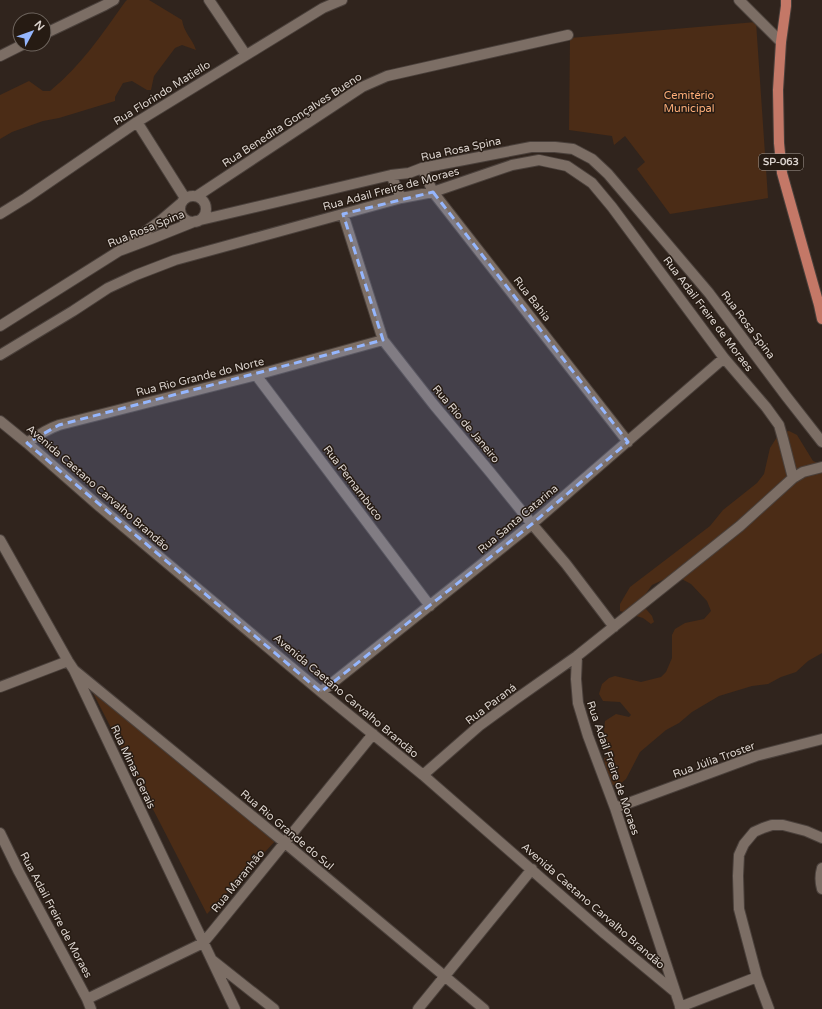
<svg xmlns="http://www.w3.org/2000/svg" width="822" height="1009" font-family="'Varela Round',sans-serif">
  <rect width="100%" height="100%" fill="#30241d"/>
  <path fill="#4b2c16" d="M127,0H149L182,20C184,33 192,38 196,50L182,45L175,48L154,76L151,90H147L132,81L123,83L115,97V101L59,118L43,121L12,132L0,139V95L29,81L43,91H50C81,66 102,34 125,2Z
    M756,22L768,198L670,214L637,169L645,162L625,136L614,145L612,136L569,130L570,38Z
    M789,431L797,435L813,461L822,465V653L808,661L796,672L781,677L768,684L752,686L719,696L692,712L679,723L666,730L640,752L626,779L620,784L610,786L605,765L604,758H606L609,753L604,731L605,721L616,714L629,717L631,715L620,702L603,701L599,694L602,684L609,678L615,676L641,682L661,677L666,672L672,658V635L675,629L685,623L704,619L711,611L707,601L691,584L678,577L671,576L652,585L640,602L652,616L654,622L651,624L643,618L620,611V604L630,587L710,526L723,510L757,483L764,474L770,448L777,437L782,432Z
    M90,687L277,839L207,914Z"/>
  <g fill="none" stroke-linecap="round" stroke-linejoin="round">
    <defs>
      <path id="street" d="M209,0L246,55
        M739,0L781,42
        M44,34L105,5L114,0
        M0,56L24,44
        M137,122L185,198
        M422,168L433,192L628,442
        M391,175L401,198
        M197,196L362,87L387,76L568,35
        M180 209a13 13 0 1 1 26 0a13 13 0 1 1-26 0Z
        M0,214L26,198L137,122L323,8L342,0
        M343,214L383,340L434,405L490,472L532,524L566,564L614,627
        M128,244L160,221L180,204
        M0,326L119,251L151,239L196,221L391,175L409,173L422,168L531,147H555L573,149L592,159L608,174L709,293L786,396L822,442
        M0,355L73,311L108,288L136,275L175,260L401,198L433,192L512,165L539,160L567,166L592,183L612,207L724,358L766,407L779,425L783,439L793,478
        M256,375L430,606
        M0,421L27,443L100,507L321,692L423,775L605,934L675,992
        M27,443C38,435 47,429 59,425L256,375L383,340
        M0,540L68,661L74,670L235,1009
        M577,656L576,679L578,703L588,736L615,808L681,1009
        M74,670L285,843L484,1009
        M0,687L68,661
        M321,692L532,524L724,358
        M423,775L479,726L516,699L577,656L740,526L793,478L803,472L822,467
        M615,808L756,756L822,739
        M0,833L19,872L87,999L91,1009
        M822,868C820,875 820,882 822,889
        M212,960L274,1009
        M87,999L203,943L213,931L373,734
        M680,1007L757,977
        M418,1009L532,869
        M769,1009L757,977L739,909L738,876L739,855L744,844L754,832L763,828L772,825H783L806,831L822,838"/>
      <path id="primary" d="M786,0V6L781,42L778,90L779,143L782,173L819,305L822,319"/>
    </defs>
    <use href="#street" stroke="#4a403b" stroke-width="12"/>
    <use href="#primary" stroke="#4a403b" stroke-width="12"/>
    <use href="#street" stroke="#7c6e65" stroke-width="10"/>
    <use href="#primary" stroke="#c47867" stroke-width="10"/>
  </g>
  <path fill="#95b6fd" fill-opacity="0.2" stroke="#95b6fd" stroke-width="3" stroke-dasharray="8 5" stroke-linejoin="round" d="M433,192L628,442L532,524L321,692L27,443L59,425L383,340L343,214Z"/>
  <g text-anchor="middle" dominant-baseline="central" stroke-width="3" stroke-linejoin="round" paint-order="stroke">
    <rect fill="#261b13" stroke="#a59c96" stroke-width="1" x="759" y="154" width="44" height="16" rx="3"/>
    <g font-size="10" font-weight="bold" fill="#dbd3ce">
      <text x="781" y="162">SP-063</text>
    </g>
    <g font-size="11" fill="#dbd3ce" stroke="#261b13">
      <text transform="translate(162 93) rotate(-32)">Rua Florindo Matiello</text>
      <text transform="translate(292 120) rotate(-33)">Rua Benedita Gonçalves Bueno</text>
      <text transform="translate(461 149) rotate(-12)">Rua Rosa Spina</text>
      <text transform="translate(391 189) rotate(-15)">Rua Adail Freire de Moraes</text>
      <text transform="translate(146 229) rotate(-22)">Rua Rosa Spina</text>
      <text transform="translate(532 299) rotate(52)">Rua Bahia</text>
      <text transform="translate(708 314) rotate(53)">Rua Adail Freire de Moraes</text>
      <text transform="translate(748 325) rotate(53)">Rua Rosa Spina</text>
      <text transform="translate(200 377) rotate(-14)">Rua Rio Grande do Norte</text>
      <text transform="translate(466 424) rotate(50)">Rua Rio de Janeiro</text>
      <text transform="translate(353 483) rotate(53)">Rua Pernambuco</text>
      <text transform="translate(98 488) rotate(41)">Avenida Caetano Carvalho Brandão</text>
      <text transform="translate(518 519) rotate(-40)">Rua Santa Catarina</text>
      <text transform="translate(346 696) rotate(40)">Avenida Caetano Carvalho Brandão</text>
      <text transform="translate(491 704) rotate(-37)">Rua Paraná</text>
      <text transform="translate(714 760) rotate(-20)">Rua Júlia Troster</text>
      <text transform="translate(133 767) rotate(65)">Rua Minas Gerais</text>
      <text transform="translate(613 768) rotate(71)">Rua Adail Freire de Moraes</text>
      <text transform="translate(287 830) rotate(40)">Rua Rio Grande do Sul</text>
      <text transform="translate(238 881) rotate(-51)">Rua Maranhão</text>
      <text transform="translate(593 906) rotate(41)">Avenida Caetano Carvalho Brandão</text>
      <text transform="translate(56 915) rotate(62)">Rua Adail Freire de Moraes</text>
    </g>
    <g font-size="11" fill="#fcad78" stroke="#261b13">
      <text x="689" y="95">Cemitério<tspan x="689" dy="13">Municipal</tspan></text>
    </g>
  </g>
  <g transform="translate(32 32) rotate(49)"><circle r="19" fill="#261b13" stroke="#6e655e"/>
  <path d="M0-3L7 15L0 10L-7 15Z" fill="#95b6fd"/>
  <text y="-6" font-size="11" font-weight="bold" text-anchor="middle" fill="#dbd3ce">N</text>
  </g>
</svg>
